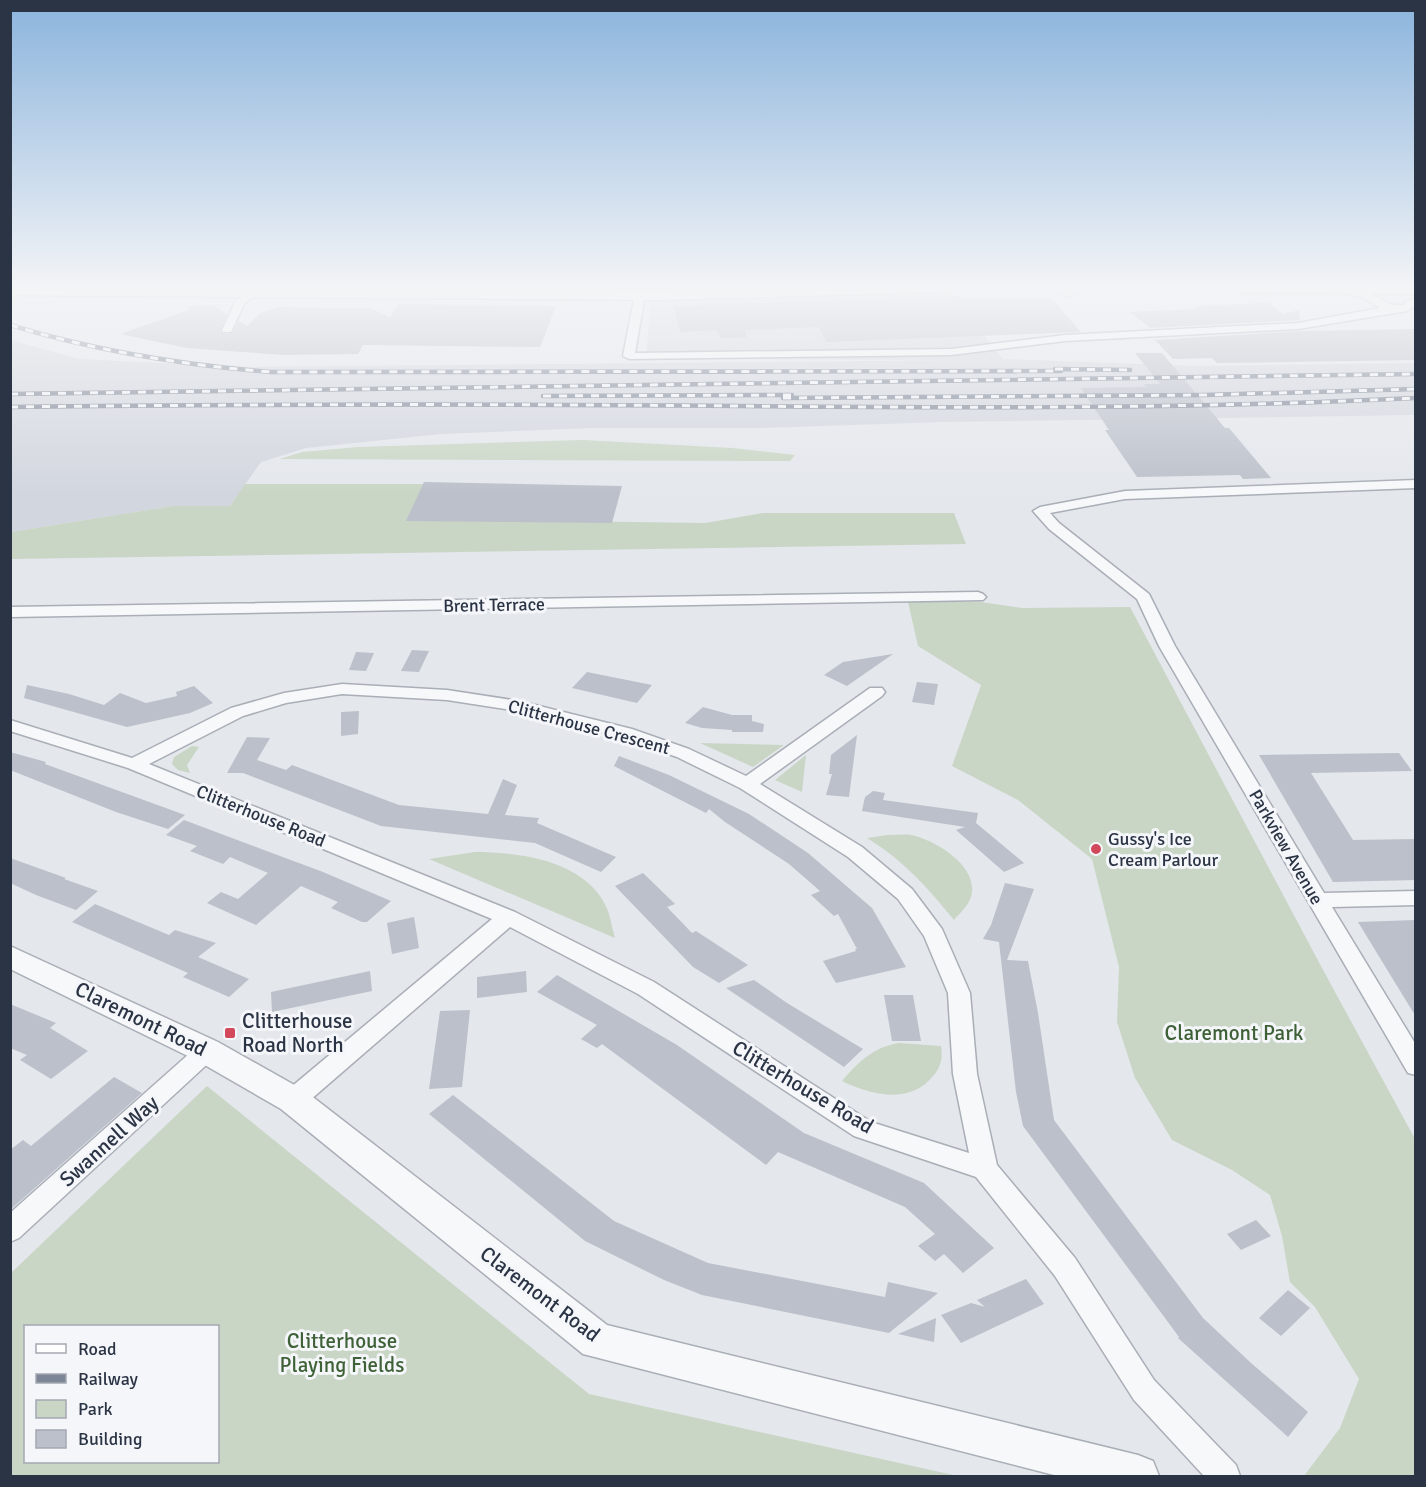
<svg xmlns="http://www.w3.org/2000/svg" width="1426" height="1487" font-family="Signika,sans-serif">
  <rect width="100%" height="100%" fill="#e4e7ec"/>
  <path fill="#d2d6de" d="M947,290L1003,359L1195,366L1415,363V415L944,422L762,428H593L441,434L306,448L261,462L230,506H173L11,532V340L79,359L240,367L968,360L646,359L651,300Z"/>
  <path fill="#c9d6c5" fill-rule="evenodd" d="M584,440L732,448L795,455L790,461L280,459L302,452L359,447Z
    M245,484H429L409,519L705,523L763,513H954L966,544L11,559V532L173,506H230Z
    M908,602H981L1022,608L1130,607L1322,968L1415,1139V1476H1304L1340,1428L1359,1379L1315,1307L1290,1282L1282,1236L1270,1195L1232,1170L1172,1140L1135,1078L1117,1022L1119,967L1092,859L1018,800L952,766L981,685L918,646Z
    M700,743L784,745L753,767Z
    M192,746L199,747L187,765L190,773L178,770L172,764L174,757Z
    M806,755L802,792L775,780Z
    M887,835C895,835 904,834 911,835C936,840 980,867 971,897C968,906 960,913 954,920C928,888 903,860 867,838Z
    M475,852C521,852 589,861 608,911C611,919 612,929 615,938L429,859Z
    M899,1043L941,1046C943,1058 941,1067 933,1076C910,1105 870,1095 842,1081C859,1061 874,1047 899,1043Z
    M207,1086L589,1394L958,1476H11V1273ZM26,1326H218V1462H26Z"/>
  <path fill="#bbc0ca" d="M959,296L961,299L1050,297L1081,332L826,342L819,327L745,330L747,337L722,338L716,330L680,332L674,306Z
    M1268,303L1283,314L1299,310L1300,320L1150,328L1130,312L1197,309L1195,306Z
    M399,304L556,306L540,347L363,345L358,354L284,355L187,348L120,334L189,310L188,306L213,305L227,314L220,331L223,334H231L239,321L247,326L260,313L279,307L370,308L390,317Z
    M1416,329V360L1217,363L1212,358L1173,359L1155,340L1302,331Z
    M1135,353H1162L1225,428H1229L1271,478L1243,479L1240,475L1137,477L1105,430H1109L1081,388L1146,387L1144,384H1160Z
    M424,482L622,486L612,523L406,521Z
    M412,650L429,651L419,672L401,671Z
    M356,652L374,653L366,671L349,670Z
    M893,654L847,686L824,675L843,662Z
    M587,672L652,685L637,703L572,688Z
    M917,682L938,684L934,705L912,702Z
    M27,685L69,694L104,705L120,693L146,703L177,696L176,692L194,686L213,703L190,713L127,727L24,698Z
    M703,707L732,715H752V721L764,724L763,732H732V730L702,728L685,723Z
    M359,711L358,734L341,736V712Z
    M857,735L849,797L826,795L832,774H829L831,755Z
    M247,737L270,738L257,760L286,770L292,765L399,805L488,814L503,779L517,785L505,815L539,818L537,823L616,857L601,872L535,843L381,826L243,773H227Z
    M10,752L46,762L45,764L185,815L168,829L116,812L10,770Z
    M1399,753L1412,771L1311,773L1353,840L1416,839V880L1333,882L1259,755Z
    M619,756L669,775L749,814L808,853L872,908L906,967L836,983L823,961L856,951L855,949H857L838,914L834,916L811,895L820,891L789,864L725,822L709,809L706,813L614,766Z
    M873,791L885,793L883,800L978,813L976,823L1024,863L1004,872L956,830L965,827L862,811L865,797Z
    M184,820L323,872L391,901L367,922H362L331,908L338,902L301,886L256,925L207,903L221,892L238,899L268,873L230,857L223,864L190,851L197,846L166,835Z
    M10,858L66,878L64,879L98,891L76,910L36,895L10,883Z
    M643,873L675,904L667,907L692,933L696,931L748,965L719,983L693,967L615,886Z
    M1005,883L1034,889L1007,960L1028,961L1038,1013L1054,1120L1203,1318L1251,1363L1308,1412L1288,1437L1178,1338L1179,1337L1023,1126L1016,1092L999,942L983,939L991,925Z
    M95,904L169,935L175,930L216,943L198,957L249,979L229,997L183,977L188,973L72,922Z
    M414,917L419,948L392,954L387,923Z
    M1416,920V1017L1358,922Z
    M370,971L372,991L272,1012L271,992Z
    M526,971L527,992L477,998V977Z
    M557,975L677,1045L804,1133L924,1183L994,1248L963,1273L944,1254L935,1261L918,1246L935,1234L905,1207L778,1152L766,1165L602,1044L597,1048L581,1039L597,1025L537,992Z
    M754,980L787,1003L863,1049L844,1067L726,988Z
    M884,995H913L921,1041H892Z
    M10,1004L56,1023L50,1028L88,1051L51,1079L20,1060L27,1055L10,1048Z
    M470,1010L462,1087L429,1089L440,1011Z
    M114,1077L142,1093L10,1210V1150L23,1140L31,1146Z
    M453,1095L614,1221L708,1263L885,1297L888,1282L938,1293L889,1333L702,1295L664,1280L585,1241L429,1114Z
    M1256,1220L1271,1236L1241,1250L1227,1234Z
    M1026,1279L1044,1304L961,1343L941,1315L971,1303L985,1307L977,1300Z
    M1288,1290L1310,1308L1281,1336L1259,1318Z
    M936,1318L934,1342L898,1334Z"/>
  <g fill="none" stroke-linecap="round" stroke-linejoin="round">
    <defs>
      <path id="minor" d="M1054,287H1065L1074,295L1065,297Z
        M1333,287C1345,287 1361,289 1372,294C1384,300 1389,307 1404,305L1406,301L1416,299V305L1407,311L1298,329L1065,341L951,355L629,359L623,356L635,294L640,291L645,294L635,353L951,349L1065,335L1298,323L1380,308L1364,298L1334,290Z
        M249,291L257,293L244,304L231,332H223L222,330L235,302Z
        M1416,480V488L1125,499L1050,513L1059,523L1149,594L1175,646L1324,893L1416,891V905L1332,907L1416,1045V1075L1408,1073L1159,646L1137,599L1049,529L1033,511L1040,507L1125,491Z
        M978,592L983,594L986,597L983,600L10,617V607Z
        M342,684L447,690L519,701L632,729L689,749L746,776L870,688H882L885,692L882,696L760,784L862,847L912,889L942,929L970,993L977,1074L997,1165L1075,1258L1154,1380L1236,1465L1240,1476H1204L1134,1400L1055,1276L976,1177L854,1136L638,994L510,927L302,1107L293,1110L284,1107L281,1100L284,1093L492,919L128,768L10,731V720L132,758L231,708L284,693ZM342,694L447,700L519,711L620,737L677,757L740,788L848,857L898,899L924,936L948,993L953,1074L969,1153L871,1122L654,982L515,912L149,764L243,716L286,703Z
        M207,1042L215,1045L219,1051L215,1057L19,1238L10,1242V1213L199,1045Z"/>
      <path id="tertiary" d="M10,946L218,1042L305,1091L607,1325L1138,1455L1153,1461L1159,1476H1058L583,1354L281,1109L196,1060L10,969Z"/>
      <path id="primary" d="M10,287L659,290L766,287H945L937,292L659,300L10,295Z
        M1233,287H1416V294L1241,292Z"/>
    </defs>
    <use href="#minor" stroke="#a9aeb7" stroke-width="3"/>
    <use href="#tertiary" stroke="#a9aeb7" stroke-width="3"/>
    <use href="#primary" stroke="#a3abb8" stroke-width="3"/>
    <use href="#minor" fill="#f7f8fa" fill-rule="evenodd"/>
    <use href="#tertiary" fill="#f7f8fa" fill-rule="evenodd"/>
    <use href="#primary" fill="#fff" fill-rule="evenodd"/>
    <defs>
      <path id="rail" d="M10,325C96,351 182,365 271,372L1061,371
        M1055,369L1130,370
        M10,394L1416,374
        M543,396L792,395
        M783,398L1204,395L1416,389
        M10,407C253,404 495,404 738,406C964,408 1190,409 1416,398"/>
    </defs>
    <use href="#rail" stroke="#7d8696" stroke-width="4.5"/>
    <use href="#rail" stroke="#f4f6f9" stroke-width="3" stroke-dasharray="8" stroke-linecap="butt"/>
  </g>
  <linearGradient id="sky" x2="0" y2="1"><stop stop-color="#8bb4dd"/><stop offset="0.58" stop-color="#f3f4f6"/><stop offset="1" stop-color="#f3f4f6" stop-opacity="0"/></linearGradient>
  <rect width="1426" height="495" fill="url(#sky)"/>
  <g fill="#d1495b" stroke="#f4f6f9" stroke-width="2">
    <circle cx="1096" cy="849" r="6"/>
    <rect x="224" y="1027" width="12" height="12" rx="3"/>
  </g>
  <g text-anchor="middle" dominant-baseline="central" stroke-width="6" stroke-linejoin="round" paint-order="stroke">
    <g font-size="18" fill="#2b3445" stroke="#f4f6f9">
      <text transform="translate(494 605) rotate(-1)">Brent Terrace</text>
      <text transform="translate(589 727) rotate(15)">Clitterhouse Crescent</text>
      <text transform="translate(261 816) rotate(22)">Clitterhouse Road</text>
      <text transform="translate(1286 847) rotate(60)">Parkview Avenue</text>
    </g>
    <g font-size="18" fill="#2b3445" stroke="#f4f6f9" text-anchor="start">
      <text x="1108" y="839">Gussy's Ice<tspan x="1108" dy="21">Cream Parlour</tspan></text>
    </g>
    <g font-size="21" fill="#2b3445" stroke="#f4f6f9">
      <text transform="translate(141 1019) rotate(26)">Claremont Road</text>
      <text transform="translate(803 1087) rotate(31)">Clitterhouse Road</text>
      <text transform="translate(109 1141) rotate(-42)">Swannell Way</text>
      <text transform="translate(540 1294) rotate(37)">Claremont Road</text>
    </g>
    <g font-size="21" fill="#2b3445" stroke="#f4f6f9" text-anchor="start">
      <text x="242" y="1021">Clitterhouse<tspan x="242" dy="24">Road North</tspan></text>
    </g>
    <g font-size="21" fill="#3f6138" stroke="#f4f6f9">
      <text x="1234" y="1033">Claremont Park</text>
      <text x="342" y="1341">Clitterhouse<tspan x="342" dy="24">Playing Fields</tspan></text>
    </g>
  </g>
  <rect width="1426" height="1487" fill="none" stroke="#2b3445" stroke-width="24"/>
  <rect x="24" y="1325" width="195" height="138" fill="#f4f6f9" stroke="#a4a8b1" stroke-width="1.5"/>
  <rect x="36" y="1344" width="30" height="9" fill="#ffffff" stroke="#a4a8b1" stroke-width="1.5"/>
  <text x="78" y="1355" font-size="18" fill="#2b3445">Road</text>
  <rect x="36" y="1374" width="30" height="9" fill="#7d8696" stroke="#a4a8b1" stroke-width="1.5"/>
  <text x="78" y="1385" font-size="18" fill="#2b3445">Railway</text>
  <rect x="36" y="1400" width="30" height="18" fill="#c9d6c5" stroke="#a4a8b1" stroke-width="1.5"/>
  <text x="78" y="1415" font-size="18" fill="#2b3445">Park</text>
  <rect x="36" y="1430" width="30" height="18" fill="#bbc0ca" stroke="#a4a8b1" stroke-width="1.5"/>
  <text x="78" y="1445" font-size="18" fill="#2b3445">Building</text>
</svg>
